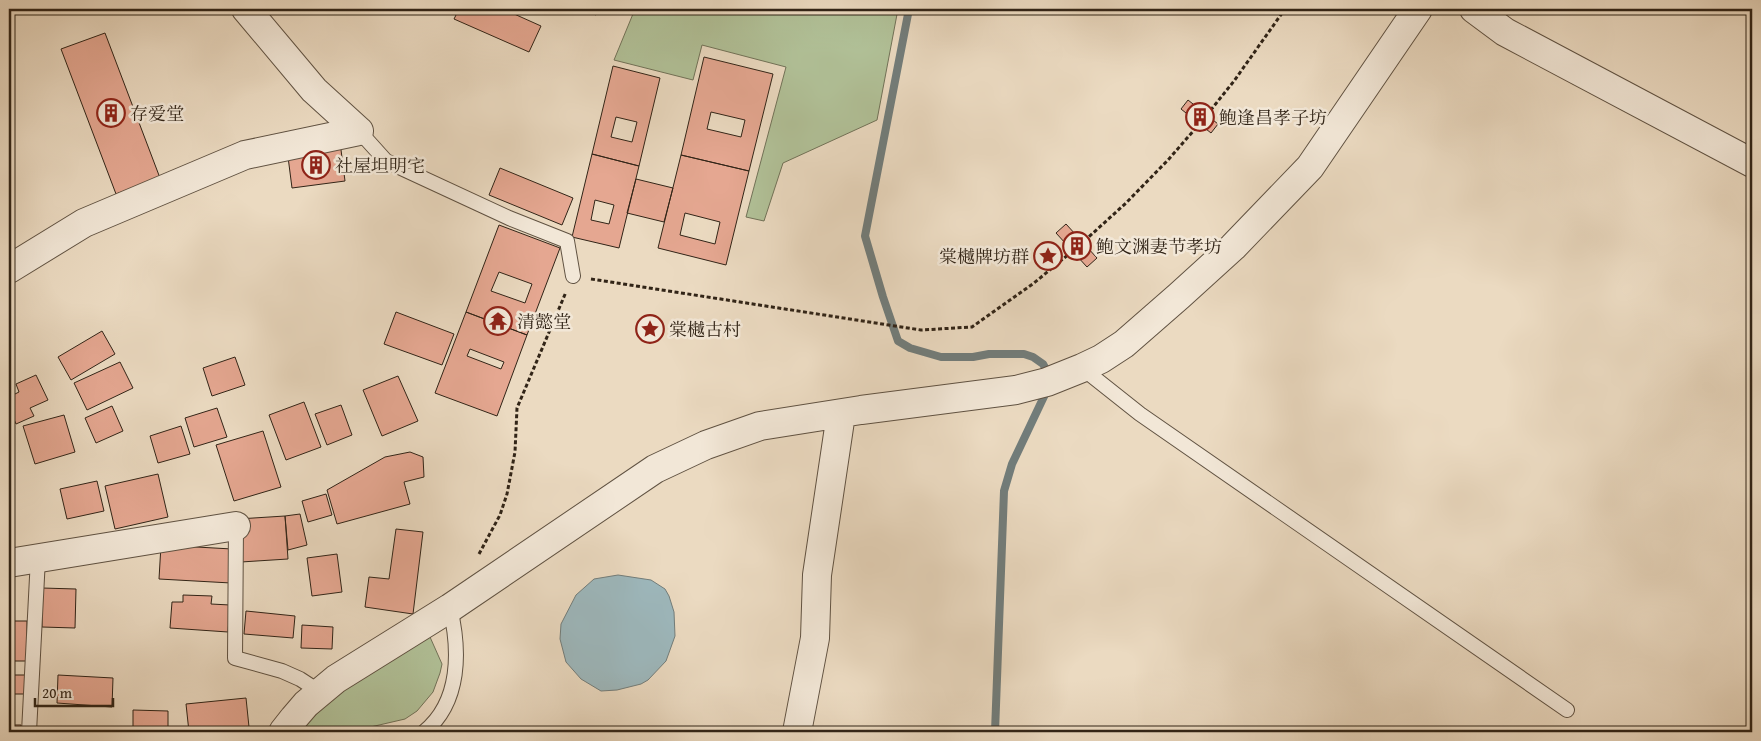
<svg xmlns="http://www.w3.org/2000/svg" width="1761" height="741" font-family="'Gentium Book Plus','Noto Serif SC',serif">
  <rect width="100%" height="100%" fill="#ebdac1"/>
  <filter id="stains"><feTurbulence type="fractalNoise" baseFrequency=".004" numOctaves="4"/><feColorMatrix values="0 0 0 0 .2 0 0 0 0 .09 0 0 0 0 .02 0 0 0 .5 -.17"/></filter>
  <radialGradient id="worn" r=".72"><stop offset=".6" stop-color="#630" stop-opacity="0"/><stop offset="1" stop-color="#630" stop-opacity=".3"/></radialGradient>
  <path fill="#b1c198" stroke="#717258" d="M635,9H898L877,120L783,163L764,221L746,217L786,67L702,45L693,80L614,60Z
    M430,637L442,664L440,673L433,692L417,711L405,719L349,732H307L301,730L334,696Z"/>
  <path fill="#9db8bd" stroke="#727d7b" d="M618,575L651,580L665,589L669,596L674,612L675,636L666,661L648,680L641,684L617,690L601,691L581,679L566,662L560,639L561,624L576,595L594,579Z"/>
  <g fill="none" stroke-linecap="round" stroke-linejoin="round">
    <path stroke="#727d7b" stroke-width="8" d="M909,9L865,236L883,297L898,341L910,348L941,357H973L989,354H1024L1033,357L1043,364L1049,375
      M995,732L1004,491L1012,464L1048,388"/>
  </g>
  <path fill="#e5a791" stroke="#312417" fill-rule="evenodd" d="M459,9H503L541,26L529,52L454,19Z
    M584,9H598L596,15Z
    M105,33L160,178L116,194L61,49Z
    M704,57L773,74L749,171L681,155ZM711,112L745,120L741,137L707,129Z
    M613,66L660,78L639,166L592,154ZM616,117L637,122L632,142L611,137Z
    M1188,100L1218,124L1211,133L1181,109Z
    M340,142L345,181L292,188L287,149Z
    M592,154L639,166L619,248L572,237ZM595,200L614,205L609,224L591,220Z
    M681,155L749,171L726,265L658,248ZM685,213L720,222L715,244L680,235Z
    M500,168L573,198L562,225L489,195Z
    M636,179L673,188L664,222L627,213Z
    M1066,224L1097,258L1087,267L1056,233Z
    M499,225L560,248L527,335L466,312ZM499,272L532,284L525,303L491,291Z
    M396,312L454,334L442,365L384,344Z
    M466,312L527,335L497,416L435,393ZM470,349L504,362L501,369L467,356Z
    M102,331L115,354L71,380L58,357Z
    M235,357L245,385L212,396L203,368Z
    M120,362L133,388L87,410L74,383Z
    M36,375L48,400L30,408L34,416L16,424L9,407V397L19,392L16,384Z
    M398,376L418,421L382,436L363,390Z
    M304,402L321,447L286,460L269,415Z
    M341,405L352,435L327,445L315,414Z
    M112,406L123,431L96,443L85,418Z
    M217,408L227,437L194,447L185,418Z
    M64,415L75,452L35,464L23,426Z
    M181,426L190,454L158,463L150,436Z
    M263,431L281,487L234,501L216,445Z
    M410,452L423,457L424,477L404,482L410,504L337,524L327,490L385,457Z
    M158,474L168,517L115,529L105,486Z
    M97,481L104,511L67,519L60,489Z
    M326,494L332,515L308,522L302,501Z
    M300,514L307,545L288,550L285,516Z
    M285,516L288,559L241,562L238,519Z
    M396,529L423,532L413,614L365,607L369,577L389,579Z
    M161,545L232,549L231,583L159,579Z
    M337,554L342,592L312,596L307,558Z
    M42,588L76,589L75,628L42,627Z
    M183,595L212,596L211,604L230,605L228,632L170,628L172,602H183Z
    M246,611L295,616L293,638L244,634Z
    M9,621H27V661H9Z
    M302,625L333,627L332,649L301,648Z
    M9,675H25L26,694H9Z
    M58,675L113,678L112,707L57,703Z
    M246,698L249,727L189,732L186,704Z
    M133,710L168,711V732H133Z
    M9,725H21V732H9Z"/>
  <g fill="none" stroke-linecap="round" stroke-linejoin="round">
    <defs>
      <path id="service" d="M359,131L386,161L509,218L567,241L573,276
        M1082,368L1140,414L1567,710
        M236,526L235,658L282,671L300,679L320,692
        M29,732L38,558
        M424,732C461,702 460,650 450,608"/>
      <path id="minor" d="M246,9L314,90L359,131
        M1474,9L1505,32L1752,163
        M9,269L84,223L245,155L359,131
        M9,563L236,526
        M283,732L294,718L306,704L336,679L450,608L655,469L706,445L760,426L861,410L1016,390L1047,382L1082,368L1101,359L1124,344L1179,296L1233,247L1310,167L1418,9
        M797,732L815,638L817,575L841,414"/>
    </defs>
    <use href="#service" stroke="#605242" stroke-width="16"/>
    <use href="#minor" stroke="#605242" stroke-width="30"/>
    <path stroke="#312417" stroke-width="3" stroke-dasharray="4 2.5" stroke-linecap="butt" d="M591,279L921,330L972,327L1034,283L1081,244L1126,203L1168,160L1202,121L1234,81L1285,9
      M479,554L500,515L507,494L515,452L517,408L566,292"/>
    <use href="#service" stroke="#f2e7d7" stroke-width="14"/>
    <use href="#minor" stroke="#f2e7d7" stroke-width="28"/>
  </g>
  <defs>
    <symbol id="building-ring" viewBox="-11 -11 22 22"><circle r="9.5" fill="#f2e7d7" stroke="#8f2418" stroke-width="1.5"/><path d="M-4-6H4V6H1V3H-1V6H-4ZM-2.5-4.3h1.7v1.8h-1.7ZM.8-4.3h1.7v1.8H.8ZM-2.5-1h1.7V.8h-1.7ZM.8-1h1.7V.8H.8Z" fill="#8f2418"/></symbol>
    <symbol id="sight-ring" viewBox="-11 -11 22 22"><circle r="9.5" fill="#f2e7d7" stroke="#8f2418" stroke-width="1.5"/><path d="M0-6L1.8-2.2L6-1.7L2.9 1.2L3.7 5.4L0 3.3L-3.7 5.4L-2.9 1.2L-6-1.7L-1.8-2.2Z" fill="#8f2418"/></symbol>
    <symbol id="temple-ring" viewBox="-11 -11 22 22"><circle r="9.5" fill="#f2e7d7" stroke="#8f2418" stroke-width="1.5"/><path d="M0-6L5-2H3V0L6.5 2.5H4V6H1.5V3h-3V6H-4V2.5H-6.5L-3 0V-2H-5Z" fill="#8f2418"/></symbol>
  </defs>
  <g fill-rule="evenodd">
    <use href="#building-ring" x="95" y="97" width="32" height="32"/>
    <use href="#building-ring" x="1184" y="101" width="32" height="32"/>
    <use href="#building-ring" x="300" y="149" width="32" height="32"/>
    <use href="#building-ring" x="1061" y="230" width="32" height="32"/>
    <use href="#sight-ring" x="1032" y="240" width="32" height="32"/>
    <use href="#temple-ring" x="482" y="305" width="32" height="32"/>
    <use href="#sight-ring" x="634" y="313" width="32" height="32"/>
  </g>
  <g text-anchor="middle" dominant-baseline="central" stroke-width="5" stroke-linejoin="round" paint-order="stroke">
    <g font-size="18" fill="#312417" stroke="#f2e7d7" text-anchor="start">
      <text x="130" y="113">存爱堂</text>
      <text x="1219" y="117">鲍逢昌孝子坊</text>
      <text x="335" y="165">社屋坦明宅</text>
      <text x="1096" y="246">鲍文渊妻节孝坊</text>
      <text x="1029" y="256" text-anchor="end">棠樾牌坊群</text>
      <text x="517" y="321">清懿堂</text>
      <text x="669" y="329">棠樾古村</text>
    </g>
  </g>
  <rect width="1761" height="741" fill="none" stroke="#ebdac1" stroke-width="30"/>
  <rect x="10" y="10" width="1741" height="721" fill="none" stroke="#312417" stroke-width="2.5"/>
  <rect x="15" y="15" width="1731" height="711" fill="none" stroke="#312417"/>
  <path d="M35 698v8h78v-8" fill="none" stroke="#312417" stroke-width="2.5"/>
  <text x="42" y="698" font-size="15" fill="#312417" stroke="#f2e7d7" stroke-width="4" paint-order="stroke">20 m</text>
  <rect width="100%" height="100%" filter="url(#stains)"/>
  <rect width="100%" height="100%" fill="url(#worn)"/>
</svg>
